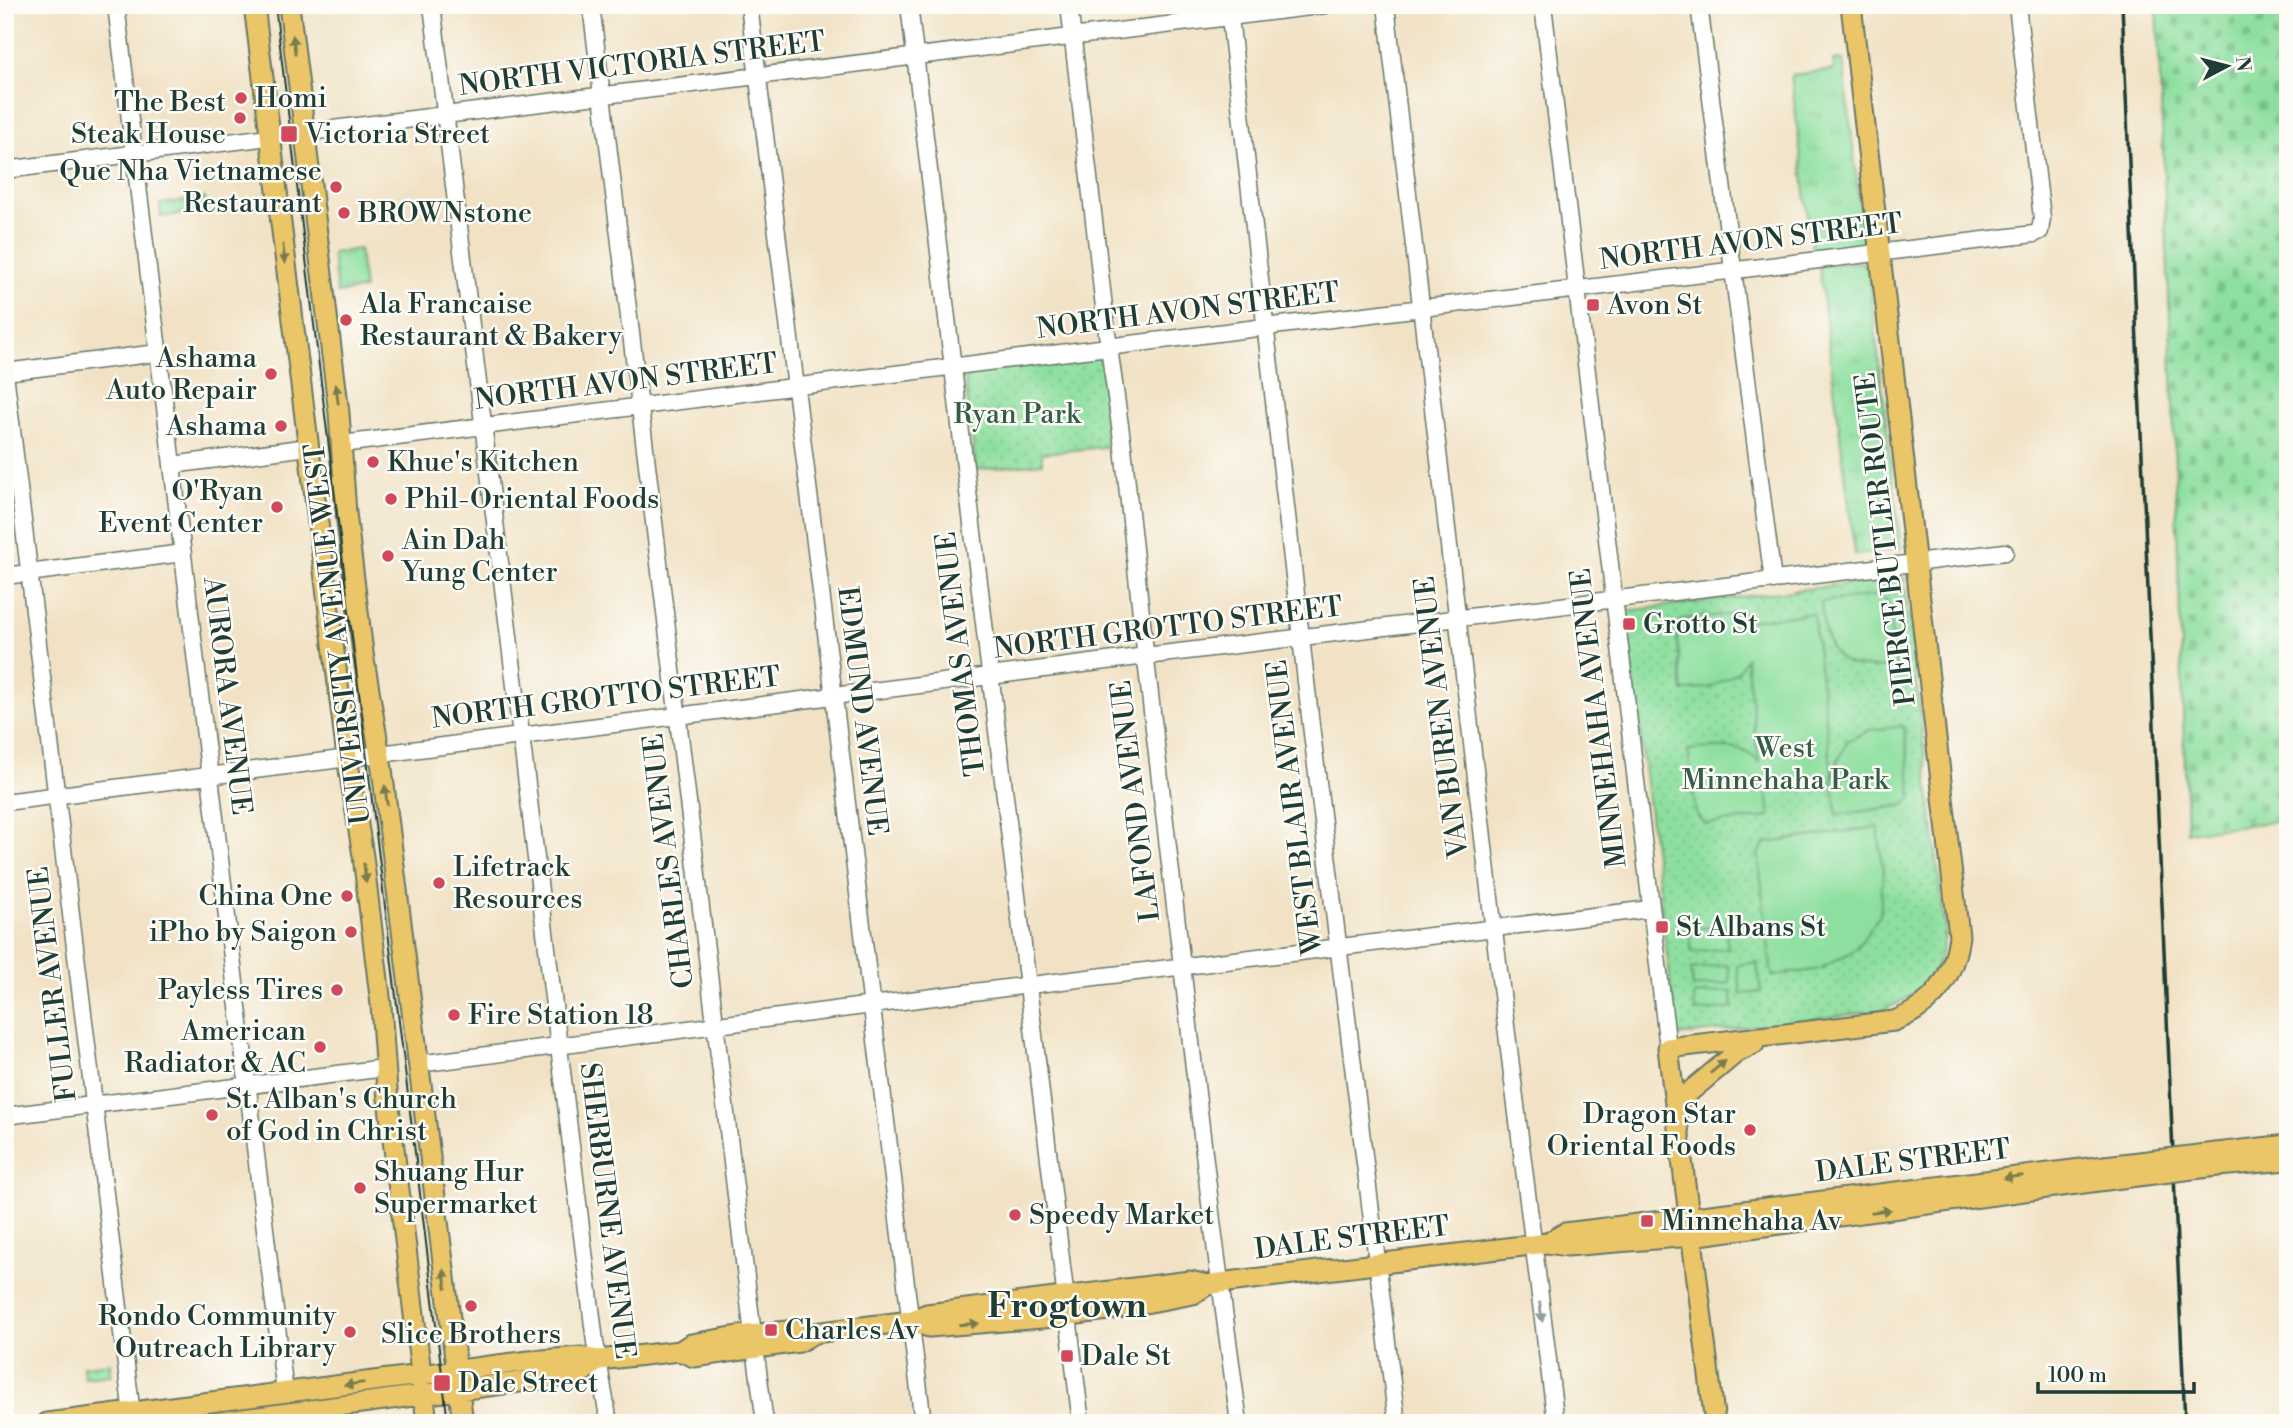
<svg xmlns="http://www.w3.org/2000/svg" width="2293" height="1428" font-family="'Libre Bodoni',serif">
  <defs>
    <pattern id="grass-tufts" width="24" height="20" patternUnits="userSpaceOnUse" patternTransform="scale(1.75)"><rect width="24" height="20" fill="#8ddf9f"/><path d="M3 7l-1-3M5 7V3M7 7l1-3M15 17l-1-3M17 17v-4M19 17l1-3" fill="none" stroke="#79c08a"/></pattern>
    <pattern id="cemetery-stones" width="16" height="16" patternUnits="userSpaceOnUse" patternTransform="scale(1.75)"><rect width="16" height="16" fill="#8ddf9f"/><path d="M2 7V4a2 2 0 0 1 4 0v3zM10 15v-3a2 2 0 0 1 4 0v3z" fill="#79c08a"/></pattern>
    <pattern id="park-dots" width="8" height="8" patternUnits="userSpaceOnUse" patternTransform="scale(1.75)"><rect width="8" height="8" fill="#8ddf9f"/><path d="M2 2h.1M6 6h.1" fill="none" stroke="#79c08a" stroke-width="1.8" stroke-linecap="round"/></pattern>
  </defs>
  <rect width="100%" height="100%" fill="#fdfcf7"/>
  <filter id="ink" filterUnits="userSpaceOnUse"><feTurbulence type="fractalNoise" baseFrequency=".0143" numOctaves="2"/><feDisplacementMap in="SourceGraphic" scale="14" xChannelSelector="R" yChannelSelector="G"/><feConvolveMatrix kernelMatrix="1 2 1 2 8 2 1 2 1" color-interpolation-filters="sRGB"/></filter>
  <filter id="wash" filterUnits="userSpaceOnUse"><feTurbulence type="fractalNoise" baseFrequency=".00686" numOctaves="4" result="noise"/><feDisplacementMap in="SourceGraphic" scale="28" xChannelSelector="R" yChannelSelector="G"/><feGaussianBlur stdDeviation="1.57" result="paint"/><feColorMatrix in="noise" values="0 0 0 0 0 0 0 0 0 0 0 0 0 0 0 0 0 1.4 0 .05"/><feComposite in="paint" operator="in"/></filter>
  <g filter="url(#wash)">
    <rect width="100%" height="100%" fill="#f1e2c5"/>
    <path fill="url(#grass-tufts)" stroke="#568e6a" stroke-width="2" d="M1843,60L1864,241L1857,247L1812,251L1791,75L1834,70L1833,61Z
      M359,249L364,289L337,293L332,253Z
      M1861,262L1868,269L1901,549L1855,555L1819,266Z"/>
    <path fill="url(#cemetery-stones)" stroke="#568e6a" stroke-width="2" d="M2157,5H2288V820L2187,832L2171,346Z"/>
    <path fill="url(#park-dots)" stroke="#568e6a" stroke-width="2" d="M1096,356L1104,362L1114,446L1042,453V463L976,470L965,381L968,373Z
      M1904,577L1945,929C1943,972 1918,998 1879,1011L1677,1036L1625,611Z
      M110,1363L111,1375L84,1378L83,1366Z"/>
    <path fill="#8ddf9f" stroke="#568e6a" stroke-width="2" d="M205,198L207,210L161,217L160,204Z
      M1880,595L1887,601L1896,667C1837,671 1826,659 1821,602Z
      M1745,613L1747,621L1813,613L1833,782L1835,768L1847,741L1870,730L1904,726L1912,797L1904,805L1837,815L1833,783L1767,791L1770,817L1705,824L1696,814L1688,750C1711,748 1745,742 1759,763L1746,658L1738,672L1711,687L1683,691L1676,627L1683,619Z
      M1878,827L1883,872L1880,915L1855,950L1820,969L1772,976L1758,854L1766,843Z
      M1725,925L1728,948L1692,952L1689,930Z
      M1757,962L1761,992L1741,994L1737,965Z
      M1728,965L1730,983L1693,987L1691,969Z
      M1731,991L1733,1008L1695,1012L1694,995Z"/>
  </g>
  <g filter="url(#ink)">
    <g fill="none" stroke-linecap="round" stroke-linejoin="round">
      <defs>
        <path id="minor" d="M116,5L285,1393
          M432,5L595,1342L609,1423
          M591,5L753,1335
          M749,5L923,1423
          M909,5L1081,1423
          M1069,5L1107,333L1123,447L1147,669L1213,1229L1239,1423
          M1386,5L1492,915L1556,1423
          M1543,5L1668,1048
          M1699,5L1773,581
          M1230,17L1311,725L1397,1423
          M5,170L1326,5
          M5,372L158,353
          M5,373L133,1423
          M342,444L1265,327L2034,234L2040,231L2042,218L2017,5
          M172,465L308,447
          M5,576L183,553
          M5,802L1146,656L2005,552
          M418,1064L949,995L1650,909
          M5,1116L385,1068
          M755,1348L765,1423"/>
        <path id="major" d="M254,5L347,757L363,856L381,1005L387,1090L427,1423
          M289,5L339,413L346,513L363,653L382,769L463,1423
          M1675,1104L1736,1053L1754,1044
          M2216,1153L2288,1145
          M2217,1166L2288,1160
          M1549,1242L1565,1233L2105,1166
          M910,1321L929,1327L1055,1317L1108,1310L1193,1294L1207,1285L1220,1283L1547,1243L1567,1246L1692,1236L2106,1180
          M682,1352L694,1357L799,1342L814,1333L910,1321L927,1314L1190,1281L1207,1285
          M47,1423L529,1361L581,1357L599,1360L680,1351L691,1344L738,1336L797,1330L814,1333
          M212,1423L564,1376L583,1372L599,1360
          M1715,1423L1668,1048L1894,1021C1933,1006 1954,978 1959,936L1851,5"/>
      </defs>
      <use href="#minor" stroke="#687767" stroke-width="19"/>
      <use href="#major" stroke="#687767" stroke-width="23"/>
      <use href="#minor" stroke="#fff" stroke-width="16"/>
      <use href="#major" stroke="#eac669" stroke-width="19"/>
      <path stroke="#1f3d34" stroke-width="2" d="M275,5L448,1423"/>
      <path stroke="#1f3d34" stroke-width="3.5" d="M2122,5L2185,1423"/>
      <defs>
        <path id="major-bridge" d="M2105,1166L2216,1153
          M2106,1180L2217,1166"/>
      </defs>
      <use href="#major-bridge" stroke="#687767" stroke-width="23" stroke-linecap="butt"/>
      <use href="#major-bridge" stroke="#eac669" stroke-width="19"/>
    </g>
    <defs><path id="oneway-solid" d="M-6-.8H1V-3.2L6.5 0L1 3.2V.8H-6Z" transform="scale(1.75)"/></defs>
    <g fill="#7a7b4c">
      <use href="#oneway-solid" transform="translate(294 45) rotate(-97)"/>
      <use href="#oneway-solid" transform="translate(284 254) rotate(83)"/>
      <use href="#oneway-solid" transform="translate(337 394) rotate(-97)"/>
      <use href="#oneway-solid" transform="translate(386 795) rotate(-97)"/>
      <use href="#oneway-solid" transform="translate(365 873) rotate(83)"/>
      <use href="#oneway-solid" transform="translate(1718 1067) rotate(-39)"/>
      <use href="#oneway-solid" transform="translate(2013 1177) rotate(173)"/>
      <use href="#oneway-solid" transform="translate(1881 1211) rotate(-8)"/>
      <use href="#oneway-solid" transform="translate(445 1279) rotate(-97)"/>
      <use href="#oneway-solid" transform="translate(969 1324) rotate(-4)"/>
      <use href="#oneway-solid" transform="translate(354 1384) rotate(173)"/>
    </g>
    <use fill="#8f9e9a" href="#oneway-solid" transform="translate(1541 1312) rotate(82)"/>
  </g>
  <g fill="#d1495b" stroke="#fdfcf7" stroke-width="2.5">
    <circle cx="241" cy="98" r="7"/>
    <circle cx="240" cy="118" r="7"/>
    <rect x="280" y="125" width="18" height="18" rx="3.5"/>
    <circle cx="336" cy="187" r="7"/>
    <circle cx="344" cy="213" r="7"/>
    <rect x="1586" y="298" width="14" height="14" rx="3.5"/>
    <circle cx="346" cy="320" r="7"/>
    <circle cx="271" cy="374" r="7"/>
    <circle cx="281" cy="426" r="7"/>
    <circle cx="373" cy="462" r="7"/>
    <circle cx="391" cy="499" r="7"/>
    <circle cx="277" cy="507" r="7"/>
    <circle cx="388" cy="556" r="7"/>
    <rect x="1622" y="617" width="14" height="14" rx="3.5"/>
    <circle cx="439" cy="883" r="7"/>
    <circle cx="347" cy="896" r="7"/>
    <rect x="1655" y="920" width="14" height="14" rx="3.5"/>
    <circle cx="351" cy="932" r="7"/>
    <circle cx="337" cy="990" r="7"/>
    <circle cx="454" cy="1015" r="7"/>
    <circle cx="320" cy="1047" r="7"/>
    <circle cx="212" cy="1115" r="7"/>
    <circle cx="1750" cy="1130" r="7"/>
    <circle cx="360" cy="1188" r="7"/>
    <circle cx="1015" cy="1215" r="7"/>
    <rect x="1640" y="1214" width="14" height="14" rx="3.5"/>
    <circle cx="471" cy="1306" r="7"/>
    <rect x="764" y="1323" width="14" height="14" rx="3.5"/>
    <circle cx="350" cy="1332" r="7"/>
    <rect x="1060" y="1349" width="14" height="14" rx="3.5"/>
    <rect x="433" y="1374" width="18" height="18" rx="3.5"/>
  </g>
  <g text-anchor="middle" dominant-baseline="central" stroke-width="5" stroke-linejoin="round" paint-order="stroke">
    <g font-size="28" fill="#1f3d34" stroke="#fdfcf7">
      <text transform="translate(642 64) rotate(-7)">NORTH VICTORIA STREET</text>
      <text transform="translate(1751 242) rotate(-7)">NORTH AVON STREET</text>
      <text transform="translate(1188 311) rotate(-7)">NORTH AVON STREET</text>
      <text transform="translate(626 382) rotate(-7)">NORTH AVON STREET</text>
      <text transform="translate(1886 539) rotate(-97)">PIERCE BUTLER ROUTE</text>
      <text transform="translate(1168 628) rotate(-7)">NORTH GROTTO STREET</text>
      <text transform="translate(338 634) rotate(-97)">UNIVERSITY AVENUE WEST</text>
      <text transform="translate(961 654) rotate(-97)">THOMAS AVENUE</text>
      <text transform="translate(227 696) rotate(83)">AURORA AVENUE</text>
      <text transform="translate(606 698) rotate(-7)">NORTH GROTTO STREET</text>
      <text transform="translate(862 711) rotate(83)">EDMUND AVENUE</text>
      <text transform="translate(1442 717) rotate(-97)">VAN BUREN AVENUE</text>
      <text transform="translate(1599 718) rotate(-97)">MINNEHAHA AVENUE</text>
      <text transform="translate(1136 801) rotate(-97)">LAFOND AVENUE</text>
      <text transform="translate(1295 807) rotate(-97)">WEST BLAIR AVENUE</text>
      <text transform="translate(669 861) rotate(-97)">CHARLES AVENUE</text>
      <text transform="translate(53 984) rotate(-97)">FULLER AVENUE</text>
      <text transform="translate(1913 1161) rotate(-7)">DALE STREET</text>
      <text transform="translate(607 1211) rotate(83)">SHERBURNE AVENUE</text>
      <text transform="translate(1352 1238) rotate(-7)">DALE STREET</text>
    </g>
    <g font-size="28" fill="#1f3d34" stroke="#fdfcf7" text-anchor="start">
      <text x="255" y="98">Homi</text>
      <text x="226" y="102" text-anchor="end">The Best<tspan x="226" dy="32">Steak House</tspan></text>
      <text x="305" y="134">Victoria Street</text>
      <text x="322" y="171" text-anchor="end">Que Nha Vietnamese<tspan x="322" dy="32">Restaurant</tspan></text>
      <text x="358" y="213">BROWNstone</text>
      <text x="360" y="304">Ala Francaise<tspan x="360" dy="32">Restaurant &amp; Bakery</tspan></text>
      <text x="1607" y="305">Avon St</text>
      <text x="257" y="358" text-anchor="end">Ashama<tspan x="257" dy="32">Auto Repair</tspan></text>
      <text x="267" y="426" text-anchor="end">Ashama</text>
      <text x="387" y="462">Khue's Kitchen</text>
      <text x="263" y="491" text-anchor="end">O'Ryan<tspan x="263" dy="32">Event Center</tspan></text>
      <text x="405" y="499">Phil-Oriental Foods</text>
      <text x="402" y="540">Ain Dah<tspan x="402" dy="32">Yung Center</tspan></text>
      <text x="1643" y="624">Grotto St</text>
      <text x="453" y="867">Lifetrack<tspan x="453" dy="32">Resources</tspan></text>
      <text x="333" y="896" text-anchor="end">China One</text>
      <text x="1676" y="927">St Albans St</text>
      <text x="337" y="932" text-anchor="end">iPho by Saigon</text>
      <text x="323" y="990" text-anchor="end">Payless Tires</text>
      <text x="468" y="1015">Fire Station 18</text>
      <text x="306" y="1031" text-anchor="end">American<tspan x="306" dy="32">Radiator &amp; AC</tspan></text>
      <text x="226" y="1099">St. Alban's Church<tspan x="226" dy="32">of God in Christ</tspan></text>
      <text x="1736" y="1114" text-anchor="end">Dragon Star<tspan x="1736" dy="32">Oriental Foods</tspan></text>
      <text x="374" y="1172">Shuang Hur<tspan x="374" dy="32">Supermarket</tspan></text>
      <text x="1029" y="1215">Speedy Market</text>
      <text x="1661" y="1221">Minnehaha Av</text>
      <text x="336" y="1316" text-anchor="end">Rondo Community<tspan x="336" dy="32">Outreach Library</tspan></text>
      <text x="785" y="1330">Charles Av</text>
      <text x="471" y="1334" text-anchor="middle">Slice Brothers</text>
      <text x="1081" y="1356">Dale St</text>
      <text x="458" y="1383">Dale Street</text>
    </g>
    <g font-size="28" fill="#355d49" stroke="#fdfcf7">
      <text x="1017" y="414">Ryan Park</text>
      <text x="1785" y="748">West<tspan x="1785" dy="32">Minnehaha Park</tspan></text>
    </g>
    <g font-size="35" font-weight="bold" fill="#1f3d34" stroke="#fdfcf7">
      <text x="1067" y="1306">Frogtown</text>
    </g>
  </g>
  <rect width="2293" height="1428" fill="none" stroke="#fdfcf7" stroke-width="28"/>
  <g transform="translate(2227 66) rotate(83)" stroke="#fdfcf7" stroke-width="5" paint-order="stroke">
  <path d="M0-5L12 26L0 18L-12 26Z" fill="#1f3d34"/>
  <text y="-10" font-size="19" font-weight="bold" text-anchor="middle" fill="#1f3d34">N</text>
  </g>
  <path d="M2038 1382v10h156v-10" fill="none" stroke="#1f3d34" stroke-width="3.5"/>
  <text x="2048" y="1382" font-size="21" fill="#1f3d34" stroke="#fdfcf7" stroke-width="5" paint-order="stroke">100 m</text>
</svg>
